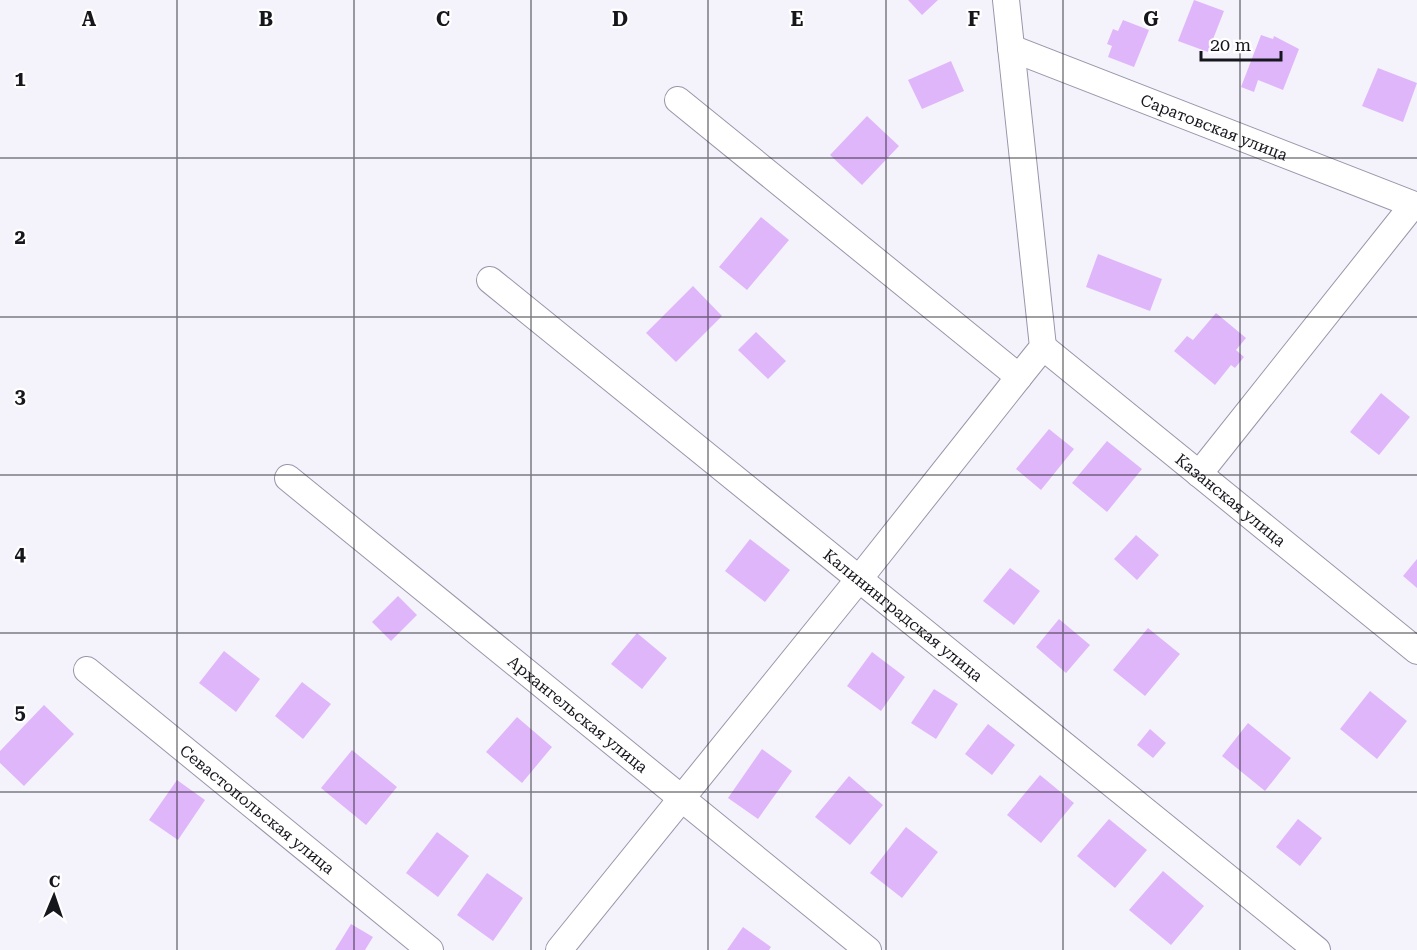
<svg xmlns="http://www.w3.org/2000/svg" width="1417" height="950" font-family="'Roboto Serif',serif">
  <rect width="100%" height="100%" fill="#f4f3fc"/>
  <path fill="#e0b6fa" d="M908,0H938L922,15Z
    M1194,0L1224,11L1208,52L1178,41Z
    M1123,20L1149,30L1134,67L1108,57L1112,46L1107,44L1113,29L1118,31Z
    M1261,35L1273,39L1274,36L1299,49L1283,90L1258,80L1254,92L1241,87Z
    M951,61L964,91L922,109L908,80Z
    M1378,68L1417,83L1403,122L1362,106Z
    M867,116L899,146L862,185L830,155Z
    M761,217L789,240L747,290L719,267Z
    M1098,254L1162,279L1150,311L1086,287Z
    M693,286L722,316L676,362L646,333Z
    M1216,313L1246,338L1236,350L1244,357L1235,368L1231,365L1215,385L1174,351L1187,336L1193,340Z
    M756,332L786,361L768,379L738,350Z
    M1381,393L1410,417L1379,455L1350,432Z
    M1049,429L1074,449L1041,490L1016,469Z
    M1107,441L1142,469L1107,512L1072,483Z
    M1136,535L1159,555L1137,580L1114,559Z
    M750,539L790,570L765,602L725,571Z
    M1417,559V588L1403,576Z
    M1010,568L1040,591L1014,625L983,601Z
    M398,596L417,615L391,641L372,622Z
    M1059,619L1090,645L1066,673L1036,647Z
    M1148,628L1180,654L1145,696L1113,670Z
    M637,633L667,658L642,689L611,664Z
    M224,651L260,679L236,712L199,683Z
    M872,652L905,677L881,711L847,686Z
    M302,682L331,704L303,739L275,716Z
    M934,689L958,704L936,739L911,723Z
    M1370,691L1407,721L1377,759L1340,729Z
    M44,705L74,734L24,786L0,763V751Z
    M517,717L552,747L522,783L486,752Z
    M1248,723L1291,758L1265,791L1222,756Z
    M988,724L1015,745L992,775L965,754Z
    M1150,729L1166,743L1153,758L1137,745Z
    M762,749L792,771L758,819L728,798Z
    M352,750L397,787L366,825L321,788Z
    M1040,775L1074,803L1041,843L1007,815Z
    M849,776L883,805L850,845L815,817Z
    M177,780L205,800L178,840L149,820Z
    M1109,819L1147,850L1115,888L1077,856Z
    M1298,819L1322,838L1300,866L1276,847Z
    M906,827L938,852L902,898L870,873Z
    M437,832L469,856L438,897L406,873Z
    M1163,871L1204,906L1171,945L1129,910Z
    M487,873L523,898L493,941L457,915Z
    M351,924L373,937L365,950H335Z
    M743,927L771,947L769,950H727Z"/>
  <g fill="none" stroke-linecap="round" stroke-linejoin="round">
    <defs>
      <g id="minor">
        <path id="s1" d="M1011,48L1417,206"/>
        <path d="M678,100L1019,377L1043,347L1006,0"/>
        <path id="s2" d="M490,280L1317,950"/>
        <path id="s3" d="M1043,347L1417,651"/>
        <path d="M1199,474L1413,205"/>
        <path id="s4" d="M288,478L868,950"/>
        <path id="s5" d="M87,670L430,950"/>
        <path d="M559,950L859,579L1019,377"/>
      </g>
    </defs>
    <use href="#minor" stroke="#9896aa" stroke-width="28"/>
    <use href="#minor" stroke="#fff" stroke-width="26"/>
  </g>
  <path fill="none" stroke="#16161d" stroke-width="1.5" stroke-opacity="0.55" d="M177,0V950M354,0V950M531,0V950M708,0V950M886,0V950M1063,0V950M1240,0V950M0,158H1417M0,317H1417M0,475H1417M0,633H1417M0,792H1417"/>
  <g text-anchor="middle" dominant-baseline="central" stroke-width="4.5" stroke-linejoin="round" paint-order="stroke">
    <g font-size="16" fill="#16161d" stroke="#fff">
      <text stroke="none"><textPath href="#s1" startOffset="218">Саратовская улица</textPath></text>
      <text stroke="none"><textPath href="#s3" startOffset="242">Казанская улица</textPath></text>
      <text stroke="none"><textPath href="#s2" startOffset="532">Калининградская улица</textPath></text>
      <text stroke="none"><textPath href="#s4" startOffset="374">Архангельская улица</textPath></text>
      <text stroke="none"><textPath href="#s5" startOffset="220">Севастопольская улица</textPath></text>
    </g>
  </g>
  <g font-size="20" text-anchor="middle" font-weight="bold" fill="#16161d" stroke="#fff" stroke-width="4.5" stroke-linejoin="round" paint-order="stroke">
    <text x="89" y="26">A</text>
    <text x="266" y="26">B</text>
    <text x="443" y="26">C</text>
    <text x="620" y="26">D</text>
    <text x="797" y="26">E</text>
    <text x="974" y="26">F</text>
    <text x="1151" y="26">G</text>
    <text x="20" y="86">1</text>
    <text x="20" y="244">2</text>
    <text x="20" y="403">3</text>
    <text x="20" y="561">4</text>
    <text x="20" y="719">5</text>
  </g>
  <g transform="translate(54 896) rotate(2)" stroke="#ffffff" stroke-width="4.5" paint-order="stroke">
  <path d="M0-4.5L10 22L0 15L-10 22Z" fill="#16161d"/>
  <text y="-9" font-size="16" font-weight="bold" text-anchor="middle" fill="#16161d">С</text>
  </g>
  <path d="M1201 51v9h80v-9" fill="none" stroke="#16161d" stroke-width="3"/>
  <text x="1210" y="51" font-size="18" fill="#16161d" stroke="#ffffff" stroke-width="4.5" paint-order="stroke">20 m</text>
</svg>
